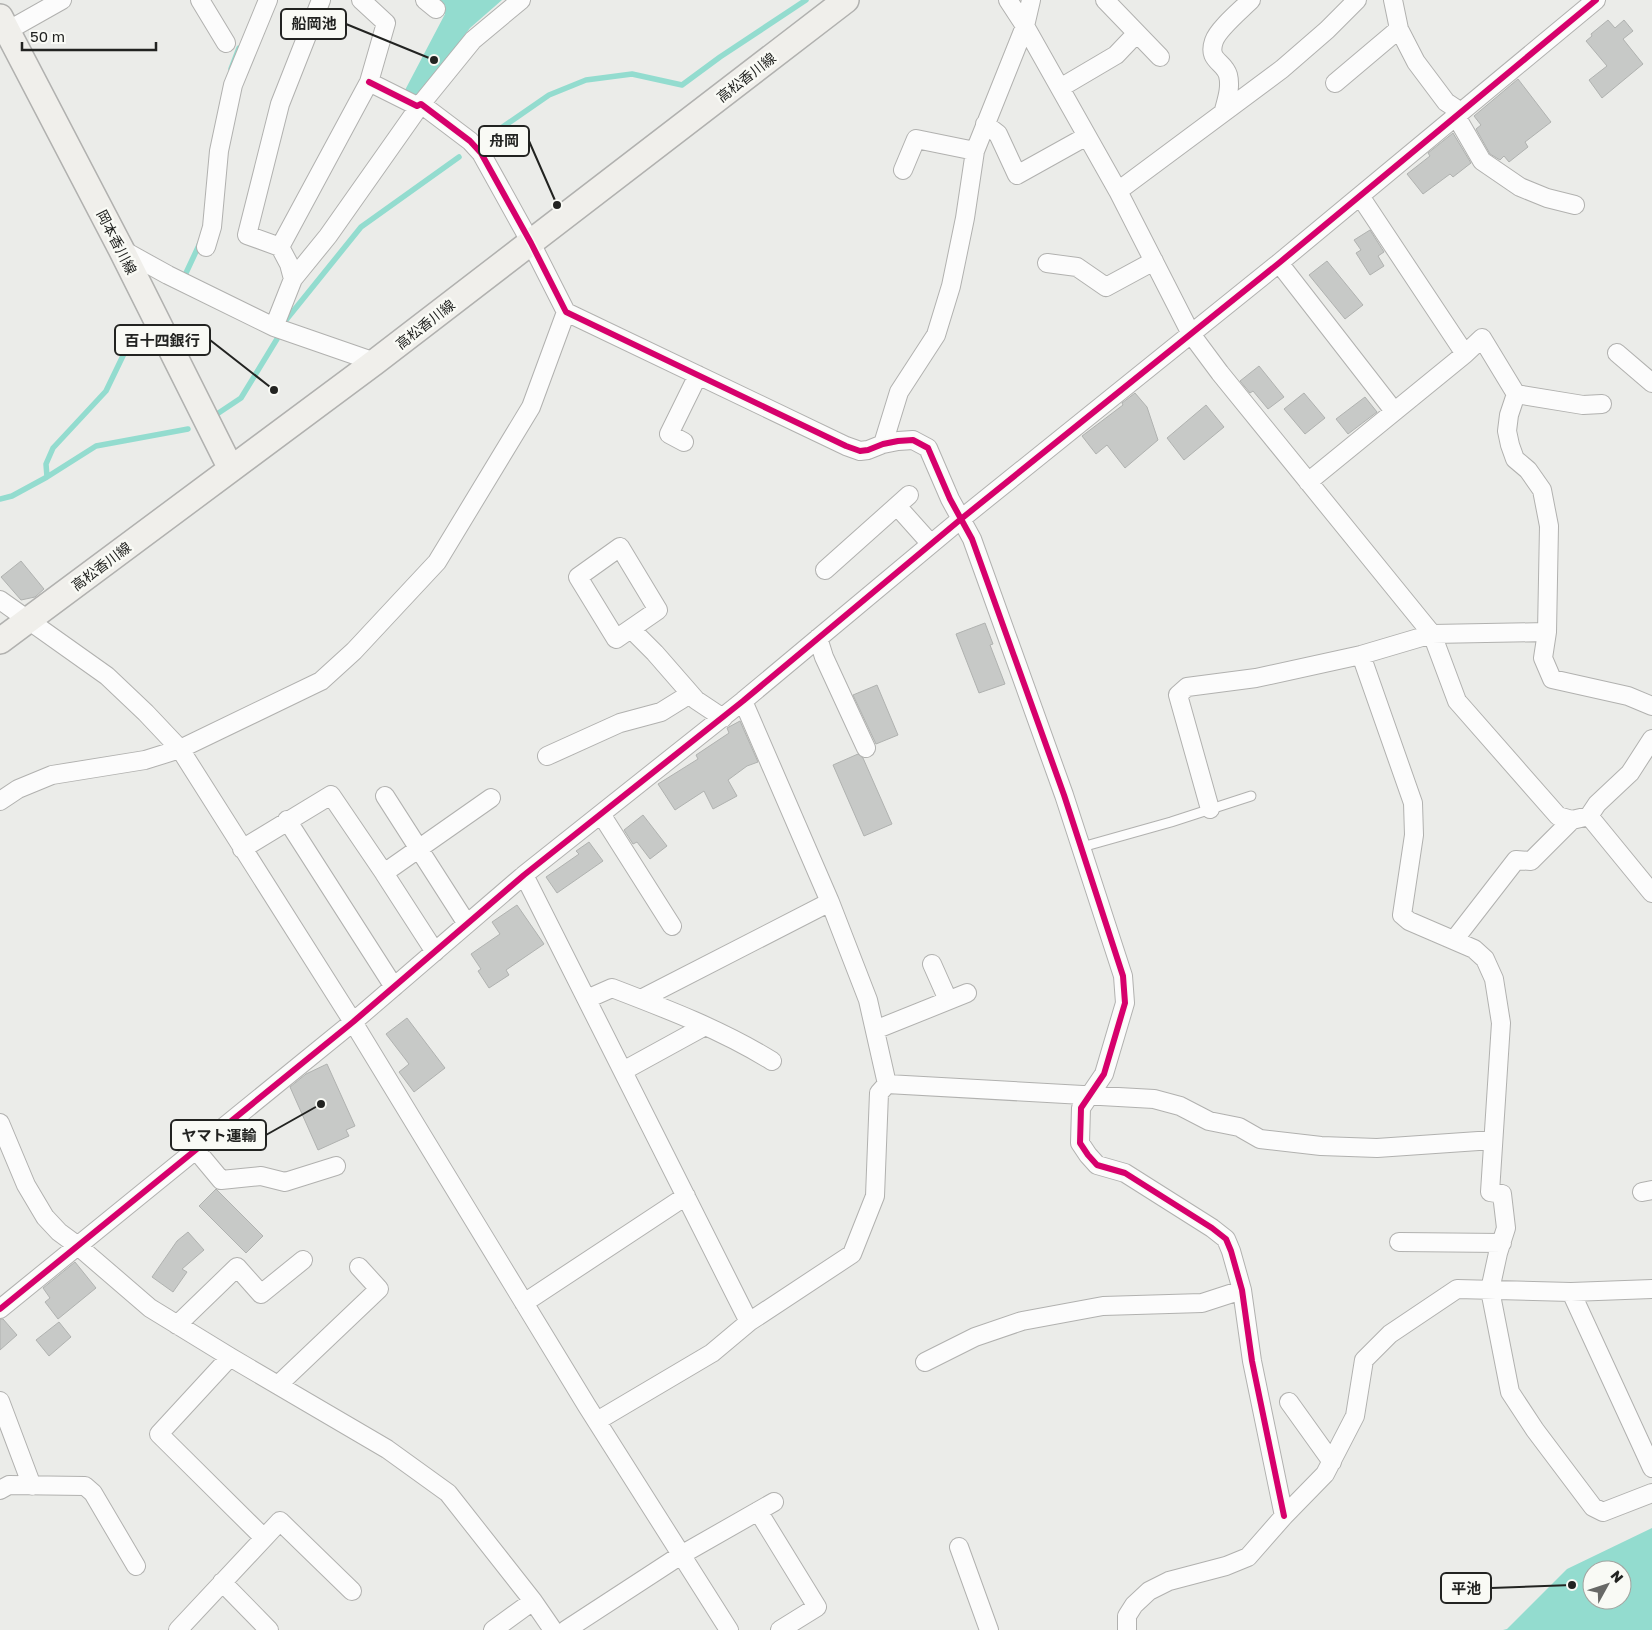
<svg xmlns="http://www.w3.org/2000/svg" width="1652" height="1630" font-family="'Golos Text','Noto Sans JP',sans-serif">
  <rect width="100%" height="100%" fill="#ebece9"/>
  <path fill="#93dccf" fill-rule="evenodd" d="M429,0H502L470,28L416,100L404,92L445,14Z
    M1652,1528V1630H1503L1507,1629L1567,1569ZM1592,1570H1622V1600H1592Z"/>
  <g fill="none" stroke-linecap="round" stroke-linejoin="round">
    <path stroke="#93dccf" stroke-width="5.5" d="M231,69L239,48
      M481,142L549,95L586,80L632,74L682,85L720,57L806,0
      M186,273L200,243
      M286,320L361,227L459,157
      M217,414L241,398L277,339
      M47,477L46,464L53,448L106,391L134,333
      M0,499L12,496L47,477L96,446L188,429"/>
  </g>
  <path fill="#c7c9c7" stroke="#b0b2b0" d="M1608,20L1615,28L1624,20L1633,31L1623,39L1643,64L1602,98L1589,80L1607,66L1586,41L1592,36L1591,34Z
    M1518,79L1551,122L1525,142L1528,147L1509,162L1504,156L1500,160L1490,154L1476,129L1481,125L1474,116Z
    M1453,133L1471,163L1453,177L1450,174L1423,194L1407,174L1430,156L1428,153Z
    M1370,230L1384,252L1378,256L1384,266L1370,275L1356,253L1361,250L1354,240Z
    M1327,261L1363,305L1345,319L1309,275Z
    M1259,366L1284,397L1268,409L1253,391L1250,393L1240,381Z
    M1135,393L1147,407L1158,440L1125,468L1107,445L1096,454L1082,436L1123,405L1122,403Z
    M1304,393L1325,418L1305,434L1284,409Z
    M1365,397L1377,412L1348,434L1336,419Z
    M1206,405L1224,427L1184,460L1167,438Z
    M21,561L44,589L35,597L21,600L1,577Z
    M985,623L993,644L990,645L1005,684L979,693L956,634Z
    M877,685L898,735L876,744L853,695Z
    M740,721L758,762L747,766L728,780L737,796L713,809L704,791L675,810L658,784L698,759L696,755L729,733L727,728Z
    M858,754L863,758L892,824L864,836L833,765Z
    M643,815L667,846L650,859L637,842L633,844L624,830Z
    M589,842L603,861L557,893L546,877L579,854L576,851Z
    M517,905L544,944L506,970L509,975L489,988L478,971L481,969L471,954L500,934L492,922Z
    M407,1018L445,1068L414,1092L399,1072L409,1064L386,1034Z
    M327,1064L355,1126L346,1130L349,1136L318,1150L290,1087L306,1074Z
    M216,1189L263,1236L246,1253L199,1206Z
    M188,1232L204,1250L182,1269L187,1272L173,1292L152,1277L177,1241Z
    M75,1262L96,1288L58,1319L45,1302L50,1298L43,1288Z
    M0,1319H3L17,1335L0,1350Z
    M59,1322L71,1337L49,1356L36,1340Z"/>
  <g fill="none" stroke-linecap="round" stroke-linejoin="round">
    <defs>
      <path id="lane" d="M1082,847L1171,822L1251,796"/>
      <path id="street" d="M200,0L226,43
        M425,0L436,9
        M1008,0L1025,26L1118,191L1191,334L1220,373L1432,634L1457,701L1558,816L1572,820L1589,816L1652,893
        M1105,0L1160,57
        M1393,0L1399,29L1416,62L1446,102L1461,112
        M7,31L62,0
        M369,82L417,106L421,104L470,141L481,153L531,243L566,312L846,446L860,451L868,450L883,444L898,441L913,440L928,448L950,499L972,539L1064,795L1123,976L1125,1003L1104,1074L1081,1108L1080,1143L1088,1155L1097,1165L1125,1173L1212,1228L1226,1239L1231,1251L1242,1290L1252,1361L1284,1516
        M1335,83L1399,29
        M1060,88L1116,55L1136,34
        M1224,110C1227,99 1231,87 1228,75C1224,61 1207,61 1214,41C1218,29 1241,10 1251,0
        M1456,116L1482,161L1520,187L1547,198L1575,205
        M985,124L998,134L1017,175L1087,136
        M903,170L916,139L975,151
        M1118,191L1282,69L1327,30L1357,0
        M206,247L212,227L219,151L233,85L268,0
        M280,247L247,235L280,104L321,0
        M121,249L168,275L274,327L375,362
        M1047,263L1077,267L1106,287L1154,261
        M1279,263L1394,411
        M293,279L289,264L280,247L369,82L386,23L361,0
        M274,327L293,279L328,236L421,104L473,40L521,0
        M1617,353L1652,383
        M1465,354L1482,338L1516,394L1583,405L1602,404
        M1516,394L1509,415L1507,431L1510,445L1515,459L1528,470L1542,490L1549,526L1547,632L1543,658L1552,679L1628,696L1652,706
        M684,442L669,434L698,375
        M883,444L899,392L936,335L951,286L965,218L975,151L1025,26L1031,0
        M1308,482L1465,354L1360,196
        M897,506L931,544
        M620,547L658,610L616,639L578,577Z
        M825,570L909,495
        M0,600L107,676L146,713L180,749L353,1022L587,1406L729,1630
        M631,629L655,653L696,700L723,718
        M818,638L824,657L866,748
        M1361,655L1413,803L1414,835L1402,915L1409,921L1474,949L1485,959L1494,979L1501,1023L1490,1192L1502,1194L1506,1228L1498,1253L1490,1290L1510,1392L1535,1430L1593,1507L1603,1512L1652,1493
        M547,756L620,723L661,712L690,694
        M385,796L467,924
        M0,801L18,789L52,775L145,760L180,749L321,681L354,651L437,562L531,407L566,312
        M1210,809L1178,695L1187,687L1256,678L1361,655L1432,634L1547,632
        M601,814L672,926
        M1589,816L1597,804L1630,773L1652,739
        M287,820L394,987
        M242,849L331,795L384,873L435,952
        M384,873L491,798
        M524,875L749,1322
        M1454,940L1516,860L1531,861L1572,820
        M932,964L948,1000
        M587,999L612,988C667,1009 722,1030 772,1061
        M641,999L830,902
        M875,1030L967,993
        M623,1071L705,1026
        M887,1084L1154,1099L1180,1106L1209,1121L1239,1127L1260,1139L1321,1146L1377,1148L1493,1140
        M0,1123L26,1185L45,1217L59,1232L78,1246L150,1308L230,1357L387,1449L448,1493L533,1601L553,1630
        M196,1150L221,1180L261,1176L285,1182L336,1166
        M1642,1192L1652,1190
        M1399,1242L1502,1243
        M1571,1292L1652,1468
        M524,1303L686,1196
        M0,1309L353,1022L524,875L743,701L961,519L1279,263L1596,0
        M177,1325L237,1267L261,1294L303,1260
        M230,1357L159,1434L264,1538
        M925,1362L975,1337L1022,1321L1103,1306L1202,1303L1242,1290
        M278,1385L379,1289L359,1267
        M0,1401L32,1486
        M1289,1402L1332,1462
        M597,1421L712,1353L749,1322L852,1254L875,1196L879,1093L887,1084L868,1000L830,902L743,701
        M0,1490L9,1485L85,1486L93,1493L136,1566
        M758,1511L817,1607L780,1630
        M959,1547L989,1630
        M222,1582L269,1630
        M178,1630L280,1521L352,1591
        M493,1630L533,1601
        M566,1630L681,1555L774,1502
        M1127,1630V1616L1134,1605L1149,1591L1169,1581L1226,1566L1248,1557L1284,1516L1325,1474L1355,1416L1364,1360L1390,1334L1457,1289L1571,1292L1652,1289"/>
      <path id="secondary" d="M0,17L121,249L231,469
        M0,641L375,362L846,0"/>
    </defs>
    <use href="#lane" stroke="#b1b1af" stroke-width="11"/>
    <use href="#street" stroke="#b1b1af" stroke-width="20"/>
    <use href="#secondary" stroke="#b1b1af" stroke-width="28"/>
    <use href="#lane" stroke="#fcfcfc" stroke-width="9"/>
    <use href="#street" stroke="#fcfcfc" stroke-width="18"/>
    <use href="#secondary" stroke="#f0efeb" stroke-width="25"/>
    <defs>
      <path id="cycleway" d="M369,82L417,106L421,104L470,141L481,153L531,243L566,312L846,446L860,451L868,450L883,444L898,441L913,440L928,448L950,499L972,539L1064,795L1123,976L1125,1003L1104,1074L1081,1108L1080,1143L1088,1155L1097,1165L1125,1173L1212,1228L1226,1239L1231,1251L1242,1290L1252,1361L1284,1516
        M0,1309L353,1022L524,875L743,701L961,519L1279,263L1596,0"/>
    </defs>
    <use href="#cycleway" stroke="#f9faf5" stroke-width="9"/>
    <use href="#cycleway" stroke="#d6006c" stroke-width="6"/>
  </g>
  <g text-anchor="middle" dominant-baseline="central" stroke-width="5" stroke-linejoin="round" paint-order="stroke">
    <g font-size="14" fill="#222321" stroke="#f9faf5">
      <text transform="translate(746 77) rotate(-38)">高松香川線</text>
      <text transform="translate(117 242) rotate(63)">岡本香川線</text>
      <text transform="translate(425 324) rotate(-38)">高松香川線</text>
      <text transform="translate(101 566) rotate(-37)">高松香川線</text>
    </g>
  </g>
  <path fill="none" stroke="#222321" stroke-width="2" d="M434 60L346 24M557 205L529 141M274 390L210 340M321 1104L266 1135M1572 1585L1491 1588"/>
  <g fill="#222321" stroke="#f9faf5" stroke-width="2">
    <circle cx="434" cy="60" r="5"/>
    <circle cx="557" cy="205" r="5"/>
    <circle cx="274" cy="390" r="5"/>
    <circle cx="321" cy="1104" r="5"/>
    <circle cx="1572" cy="1585" r="5"/>
  </g>
  <g fill="#f9faf5" stroke="#222321" stroke-width="2">
    <rect x="281" y="9" width="65" height="30" rx="5"/>
    <rect x="479" y="126" width="50" height="30" rx="5"/>
    <rect x="115" y="325" width="95" height="30" rx="5"/>
    <rect x="171" y="1120" width="95" height="30" rx="5"/>
    <rect x="1441" y="1573" width="50" height="30" rx="5"/>
  </g>
  <g font-size="15" text-anchor="middle" font-weight="bold" fill="#222321">
    <text x="314" y="29">船岡池</text>
    <text x="504" y="146">舟岡</text>
    <text x="162" y="346">百十四銀行</text>
    <text x="219" y="1141">ヤマト運輸</text>
    <text x="1466" y="1594">平池</text>
  </g>
  <g transform="translate(1607 1585) rotate(50)"><circle r="24" fill="#f9faf5" stroke="#a3a4a0"/>
  <path d="M0-4L9 19L0 12L-9 19Z" fill="#686967"/>
  <text y="-8" font-size="14" font-weight="bold" text-anchor="middle" fill="#222321">N</text>
  </g>
  <path d="M22 42v8h134v-8" fill="none" stroke="#222321" stroke-width="2.5"/>
  <text x="30" y="42" font-size="15" fill="#222321" stroke="#f9faf5" stroke-width="4" paint-order="stroke">50 m</text>
</svg>
